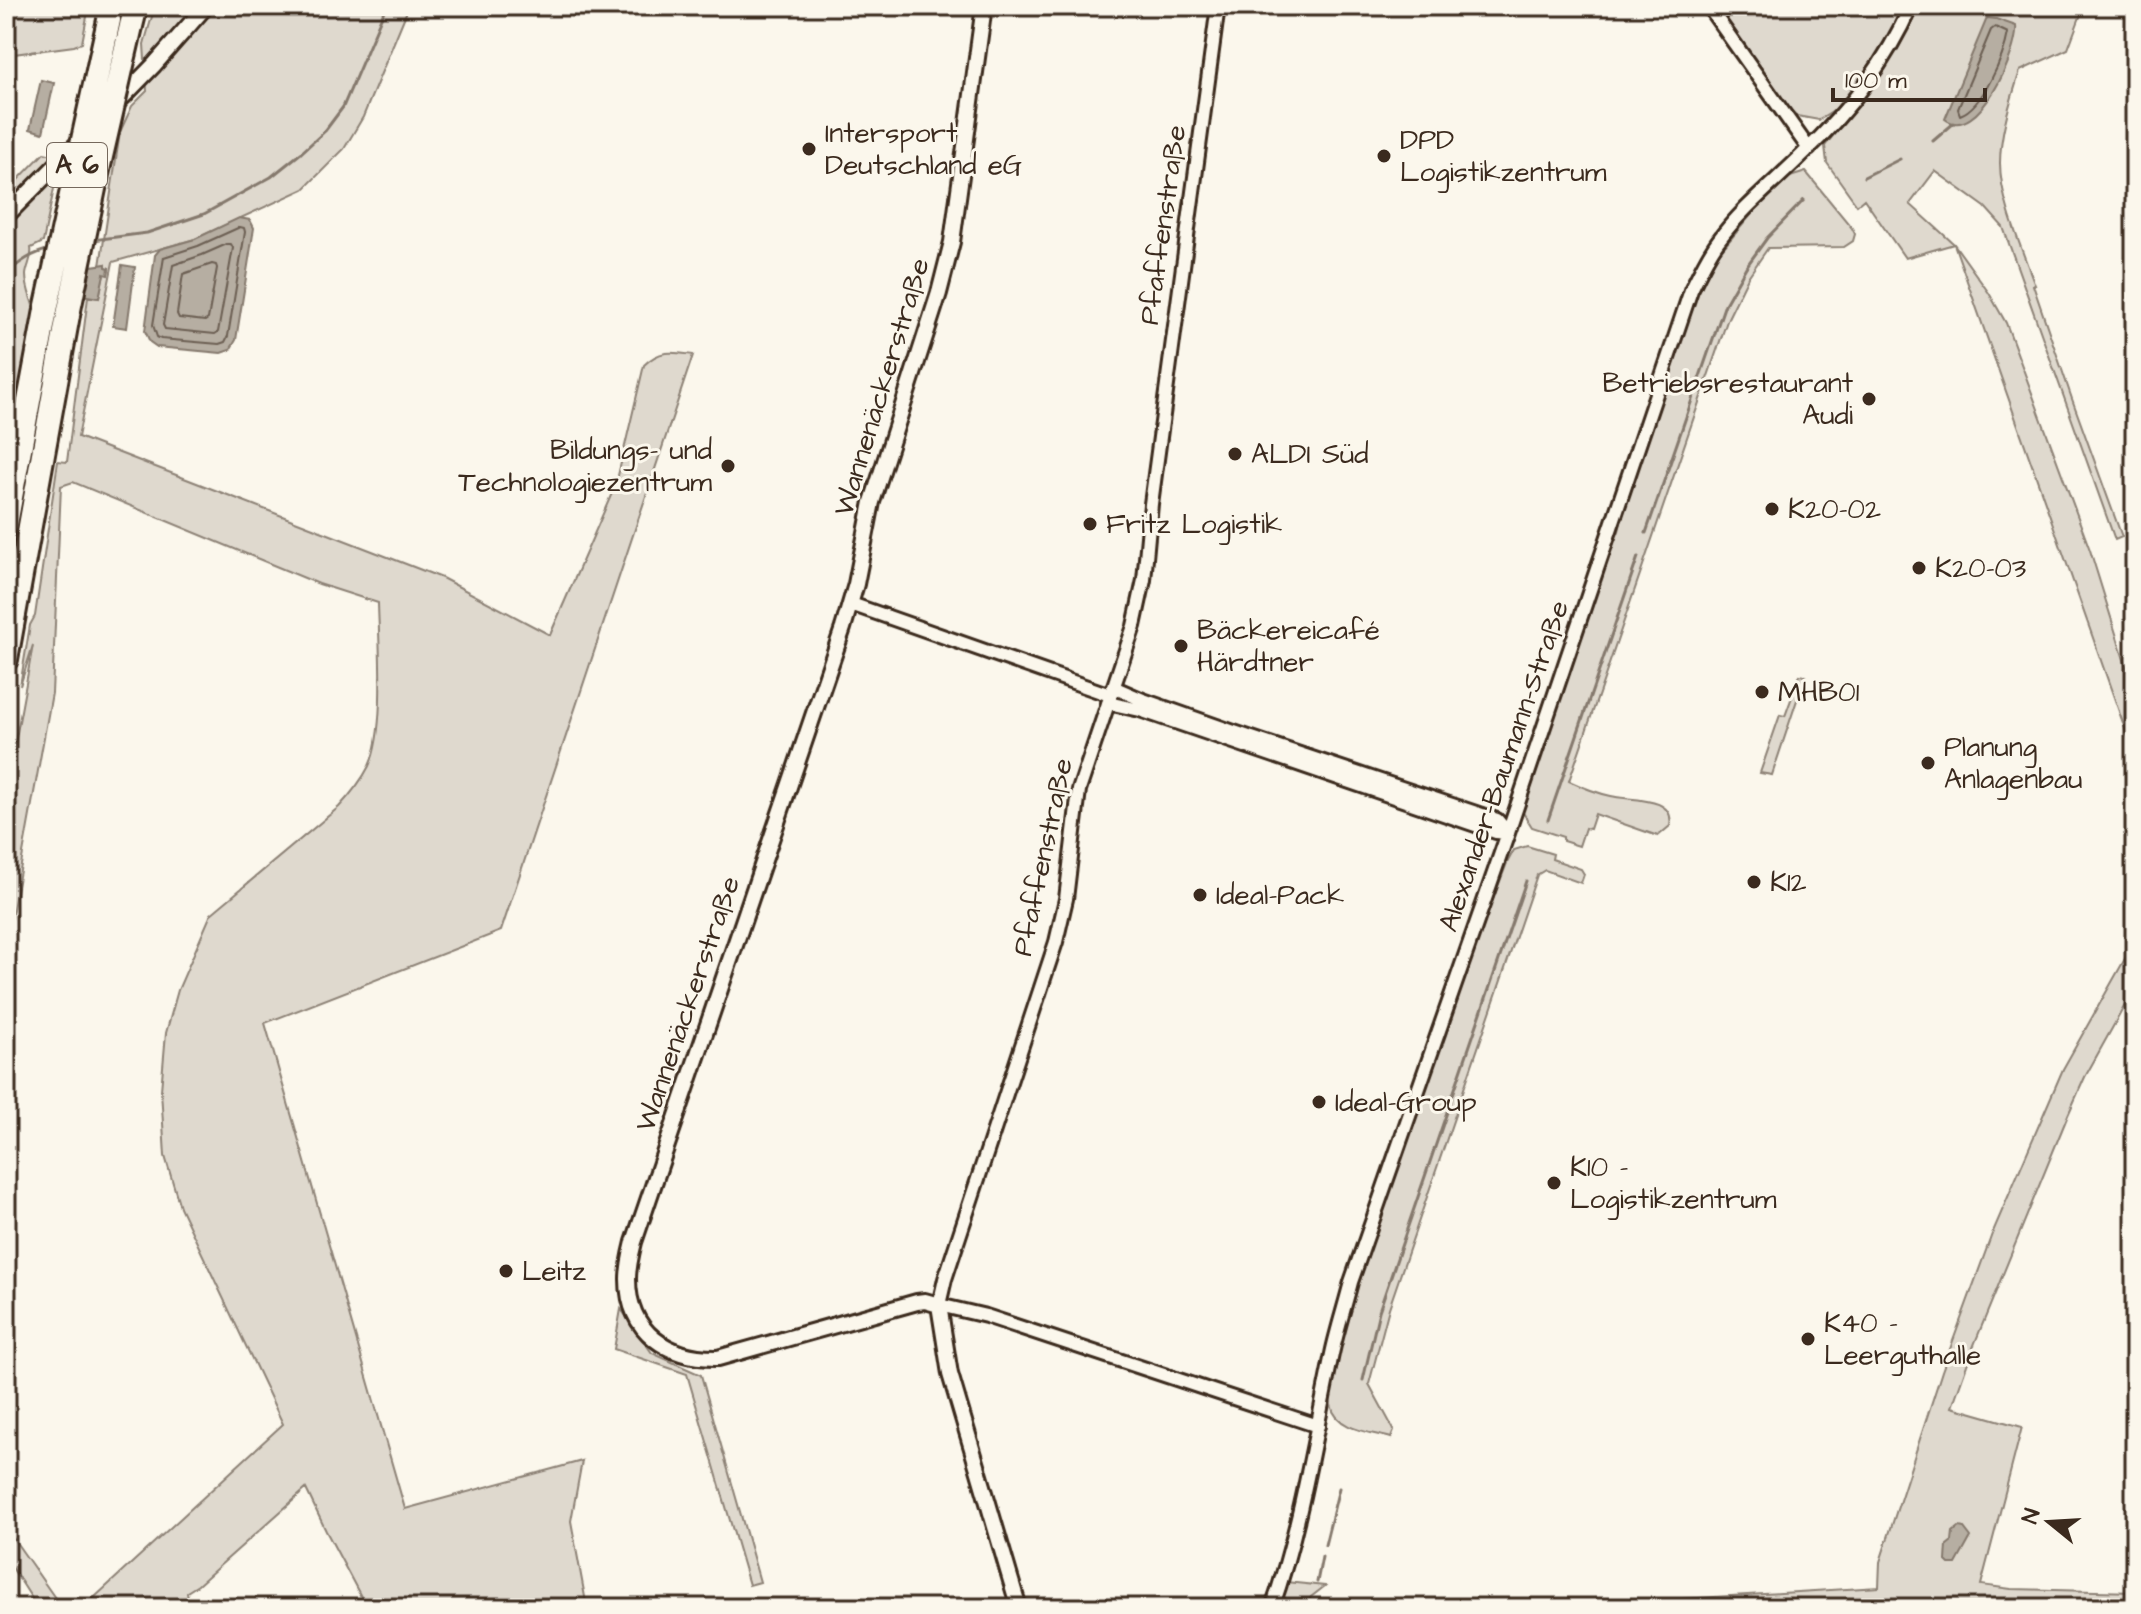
<svg xmlns="http://www.w3.org/2000/svg" width="2141" height="1614" font-family="'Architects Daughter',sans-serif">
  <rect width="100%" height="100%" fill="#fbf7ec"/>
  <filter id="ink" filterUnits="userSpaceOnUse"><feTurbulence type="fractalNoise" baseFrequency=".0125" numOctaves="2"/><feDisplacementMap in="SourceGraphic" scale="16" xChannelSelector="R" yChannelSelector="G"/><feConvolveMatrix kernelMatrix="1 2 1 2 8 2 1 2 1" color-interpolation-filters="sRGB"/></filter>
  <g filter="url(#ink)">
    <path fill="#dfd9ce" stroke="#8d8276" stroke-width="2" d="M6,6H89L82,43L74,46L6,55Z
      M155,6H409L363,117L344,149L304,189L195,239L113,262L78,437L442,578L550,635L616,484L644,365C661,349 672,352 693,355L501,931L265,1023L405,1509L582,1461L571,1521L587,1608H367L326,1531L306,1489L198,1585L187,1592L190,1608H83L283,1424L180,1207L165,1156L161,1090L166,1033L178,990L211,914L339,807C351,794 361,782 369,766C386,730 379,645 378,603L319,584L73,482L61,486L52,693L6,948V793L33,645L20,686L30,625L35,616L58,461L67,462L88,297L99,298L104,273L108,274L109,268L106,267V264L100,266L120,132L132,106L147,91L144,44Z
      M1716,6H1905C1888,41 1869,79 1840,106C1834,111 1826,116 1819,120L1797,116L1787,106Z
      M1920,6H2084L2068,49L2020,71C2011,100 2000,132 2000,163C2000,200 2022,249 2035,285H2033L2072,399L2122,537L2115,540L2003,227L1985,207L1935,171L1910,204L1954,244L1989,293L2006,323L2090,550L2135,695V757L1954,244L1905,258L1864,199L1857,205L1827,163L1825,146L1876,82L1900,45Z
      M44,153L53,155L52,160L6,205V192Z
      M1806,172L1852,228L1855,234L1853,241L1844,247L1768,248L1748,277L1728,318L1569,781C1582,787 1597,793 1611,796C1629,801 1676,795 1670,826L1658,836L1595,814L1590,829L1585,828L1579,846L1563,841V837L1532,827L1522,811L1598,579L1619,531L1629,489L1695,294L1713,260L1767,196L1790,177Z
      M57,174L43,242L31,248C33,258 27,265 26,275C26,288 31,297 34,309L6,459V224Z
      M1800,675L1805,676L1772,775L1760,773L1780,715L1785,716Z
      M1527,846L1553,854L1552,859L1581,869L1584,874L1581,883L1545,870L1537,875L1389,1308L1369,1384L1394,1430L1391,1438C1370,1432 1336,1430 1331,1405C1324,1373 1362,1276 1373,1241C1405,1147 1435,1052 1470,959C1482,927 1495,895 1507,863L1514,850Z
      M2135,941V992L2125,1005L2085,1077L2068,1115L1974,1345L1952,1407L2022,1427L1981,1585L2011,1589L2135,1592V1608H1613L1631,1602L1879,1587L1880,1562L1942,1371L1992,1234L2063,1069Z
      M621,1309L652,1353L701,1375L760,1582L749,1585L687,1374L614,1349Z
      M6,1528L62,1608H38L6,1558Z
      M1286,1582L1325,1586L1311,1597L1304,1608H1278Z"/>
    <path fill="#b6aea2" stroke="#85796d" stroke-width="2" d="M1987,18L1996,19L2016,26C2019,50 1978,144 1945,119Z
      M41,80L54,83L43,133L30,129Z
      M239,218L250,220L254,228L236,340L230,350L221,353L157,347L150,342L145,331L155,255L160,249L195,239Z
      M106,264V267L109,268L108,275L104,274L99,298L59,291L63,270Z
      M122,265L135,267L127,328L113,326Z
      M1959,1527L1964,1528L1971,1537L1956,1564H1949L1946,1561L1947,1545L1952,1541L1953,1532Z"/>
    <g fill="none" stroke-linecap="round" stroke-linejoin="round">
      <path stroke="#6c5f53" stroke-width="2" d="M1995,27L2008,33C2004,56 1983,107 1960,115L1958,109L1991,30Z
        M240,227L244,228L245,232L228,336L225,342L219,344L161,339L157,337L153,325L164,257L198,246Z
        M227,244H231L233,248L218,332L215,334L165,329L163,325L173,265L202,255Z
        M212,264L216,265L217,268L208,319L205,321L179,318L177,314L183,274Z"/>
      <path stroke="#85796d" stroke-width="3" d="M1933,141L1954,123
        M1864,177L1900,159
        M93,240L147,233L204,214L271,177L301,153L325,131L343,107L386,6
        M6,274C20,262 32,253 51,249
        M1646,533L1725,304L1746,267L1767,238L1804,200
        M1548,820L1638,557
        M1363,1380L1379,1311L1526,881
        M1325,1545L1339,1488
        M1317,1582L1322,1557"/>
      <defs>
        <path id="minor" d="M1218,6L1151,504L1144,580L1134,626L1079,790L1066,899L1056,942L945,1279L939,1305L986,1316L1318,1426
          M1708,6L1809,149
          M851,604L1110,695
          M1113,687L1143,700L1231,731L1497,820L1508,833
          M1108,703L1140,710L1496,832L1508,833
          M1272,1608C1301,1526 1314,1439 1332,1354C1337,1330 1345,1306 1351,1282L1508,833L1691,290C1699,274 1707,256 1718,241C1742,208 1774,183 1803,154C1848,112 1886,62 1911,6"/>
        <path id="tertiary" d="M984,6L952,242L939,293L872,502L856,584L843,628L634,1242C631,1254 628,1266 628,1279C628,1333 669,1359 718,1358L917,1302L925,1301L939,1305L950,1374L1019,1608
          M114,106L154,65L206,6
          M6,216L83,138"/>
        <path id="motorway" d="M131,26L136,6
          M6,524L46,310
          M6,659L68,315"/>
      </defs>
      <use href="#minor" stroke="#3b2a1e" stroke-width="18"/>
      <use href="#tertiary" stroke="#3b2a1e" stroke-width="20"/>
      <use href="#motorway" stroke="#3b2a1e" stroke-width="28"/>
      <use href="#minor" stroke="#fbf7ec" stroke-width="12"/>
      <use href="#tertiary" stroke="#fbf7ec" stroke-width="14"/>
      <use href="#motorway" stroke="#fbf7ec" stroke-width="22"/>
      <defs>
        <path id="motorway-bridge" d="M46,310L109,20
          M68,315L97,174L131,26"/>
      </defs>
      <use href="#motorway-bridge" stroke="#3b2a1e" stroke-width="28" stroke-linecap="butt"/>
      <use href="#motorway-bridge" stroke="#fbf7ec" stroke-width="22"/>
    </g>
  </g>
  <g fill="#3b2a1e" stroke="#fbf7ec" stroke-width="3">
    <circle cx="809" cy="149" r="8"/>
    <circle cx="1384" cy="156" r="8"/>
    <circle cx="1869" cy="399" r="8"/>
    <circle cx="1235" cy="454" r="8"/>
    <circle cx="728" cy="466" r="8"/>
    <circle cx="1772" cy="509" r="8"/>
    <circle cx="1090" cy="524" r="8"/>
    <circle cx="1919" cy="568" r="8"/>
    <circle cx="1181" cy="646" r="8"/>
    <circle cx="1762" cy="692" r="8"/>
    <circle cx="1928" cy="763" r="8"/>
    <circle cx="1754" cy="882" r="8"/>
    <circle cx="1200" cy="895" r="8"/>
    <circle cx="1319" cy="1102" r="8"/>
    <circle cx="1554" cy="1183" r="8"/>
    <circle cx="506" cy="1271" r="8"/>
    <circle cx="1808" cy="1339" r="8"/>
  </g>
  <g text-anchor="middle" dominant-baseline="central" stroke-width="6" stroke-linejoin="round" paint-order="stroke">
    <rect fill="#fbf7ec" stroke="#75685c" stroke-width="2" x="47" y="143" width="60" height="44" rx="6"/>
    <g font-size="26" font-weight="bold" fill="#3b2a1e">
      <text x="77" y="165">A 6</text>
    </g>
    <g font-size="28" fill="#3b2a1e" stroke="#fbf7ec" text-anchor="start">
      <text x="825" y="133">Intersport<tspan x="825" dy="32">Deutschland eG</tspan></text>
      <text x="1400" y="140">DPD<tspan x="1400" dy="32">Logistikzentrum</tspan></text>
      <text x="1853" y="383" text-anchor="end">Betriebsrestaurant<tspan x="1853" dy="32">Audi</tspan></text>
      <text x="712" y="450" text-anchor="end">Bildungs- und<tspan x="712" dy="32">Technologiezentrum</tspan></text>
      <text x="1251" y="454">ALDI Süd</text>
      <text x="1788" y="509">K20-02</text>
      <text x="1106" y="524">Fritz Logistik</text>
      <text x="1935" y="568">K20-03</text>
      <text x="1197" y="630">Bäckereicafé<tspan x="1197" dy="32">Härdtner</tspan></text>
      <text x="1778" y="692">MHB01</text>
      <text x="1944" y="747">Planung<tspan x="1944" dy="32">Anlagenbau</tspan></text>
      <text x="1770" y="882">K12</text>
      <text x="1216" y="895">Ideal-Pack</text>
      <text x="1335" y="1102">Ideal-Group</text>
      <text x="1570" y="1167">K10 -<tspan x="1570" dy="32">Logistikzentrum</tspan></text>
      <text x="522" y="1271">Leitz</text>
      <text x="1824" y="1323">K40 -<tspan x="1824" dy="32">Leerguthalle</tspan></text>
    </g>
    <g font-size="28" fill="#3b2a1e" stroke="#fbf7ec">
      <text transform="translate(1163 225) rotate(-82)">Pfaffenstraße</text>
      <text transform="translate(882 387) rotate(-73)">Wannenäckerstraße</text>
      <text transform="translate(1504 766) rotate(-71)">Alexander-Baumann-Straße</text>
      <text transform="translate(1043 857) rotate(-78)">Pfaffenstraße</text>
      <text transform="translate(688 1004) rotate(-71)">Wannenäckerstraße</text>
    </g>
  </g>
  <rect width="2141" height="1614" fill="none" stroke="#fbf7ec" stroke-width="32"/>
  <rect x="16" y="16" width="2109" height="1582" fill="none" stroke="#3b2a1e" stroke-width="3" filter="url(#ink)"/>
  <g transform="translate(2049 1522) rotate(288)" stroke="#fbf7ec" stroke-width="6" paint-order="stroke">
  <path d="M0-6L14 30L0 20L-14 30Z" fill="#3b2a1e"/>
  <text y="-12" font-size="22" font-weight="bold" text-anchor="middle" fill="#3b2a1e">N</text>
  </g>
  <path d="M1833 88v12h152v-12" fill="none" stroke="#3b2a1e" stroke-width="4"/>
  <text x="1845" y="88" font-size="24" fill="#3b2a1e" stroke="#fbf7ec" stroke-width="6" paint-order="stroke">100 m</text>
</svg>
